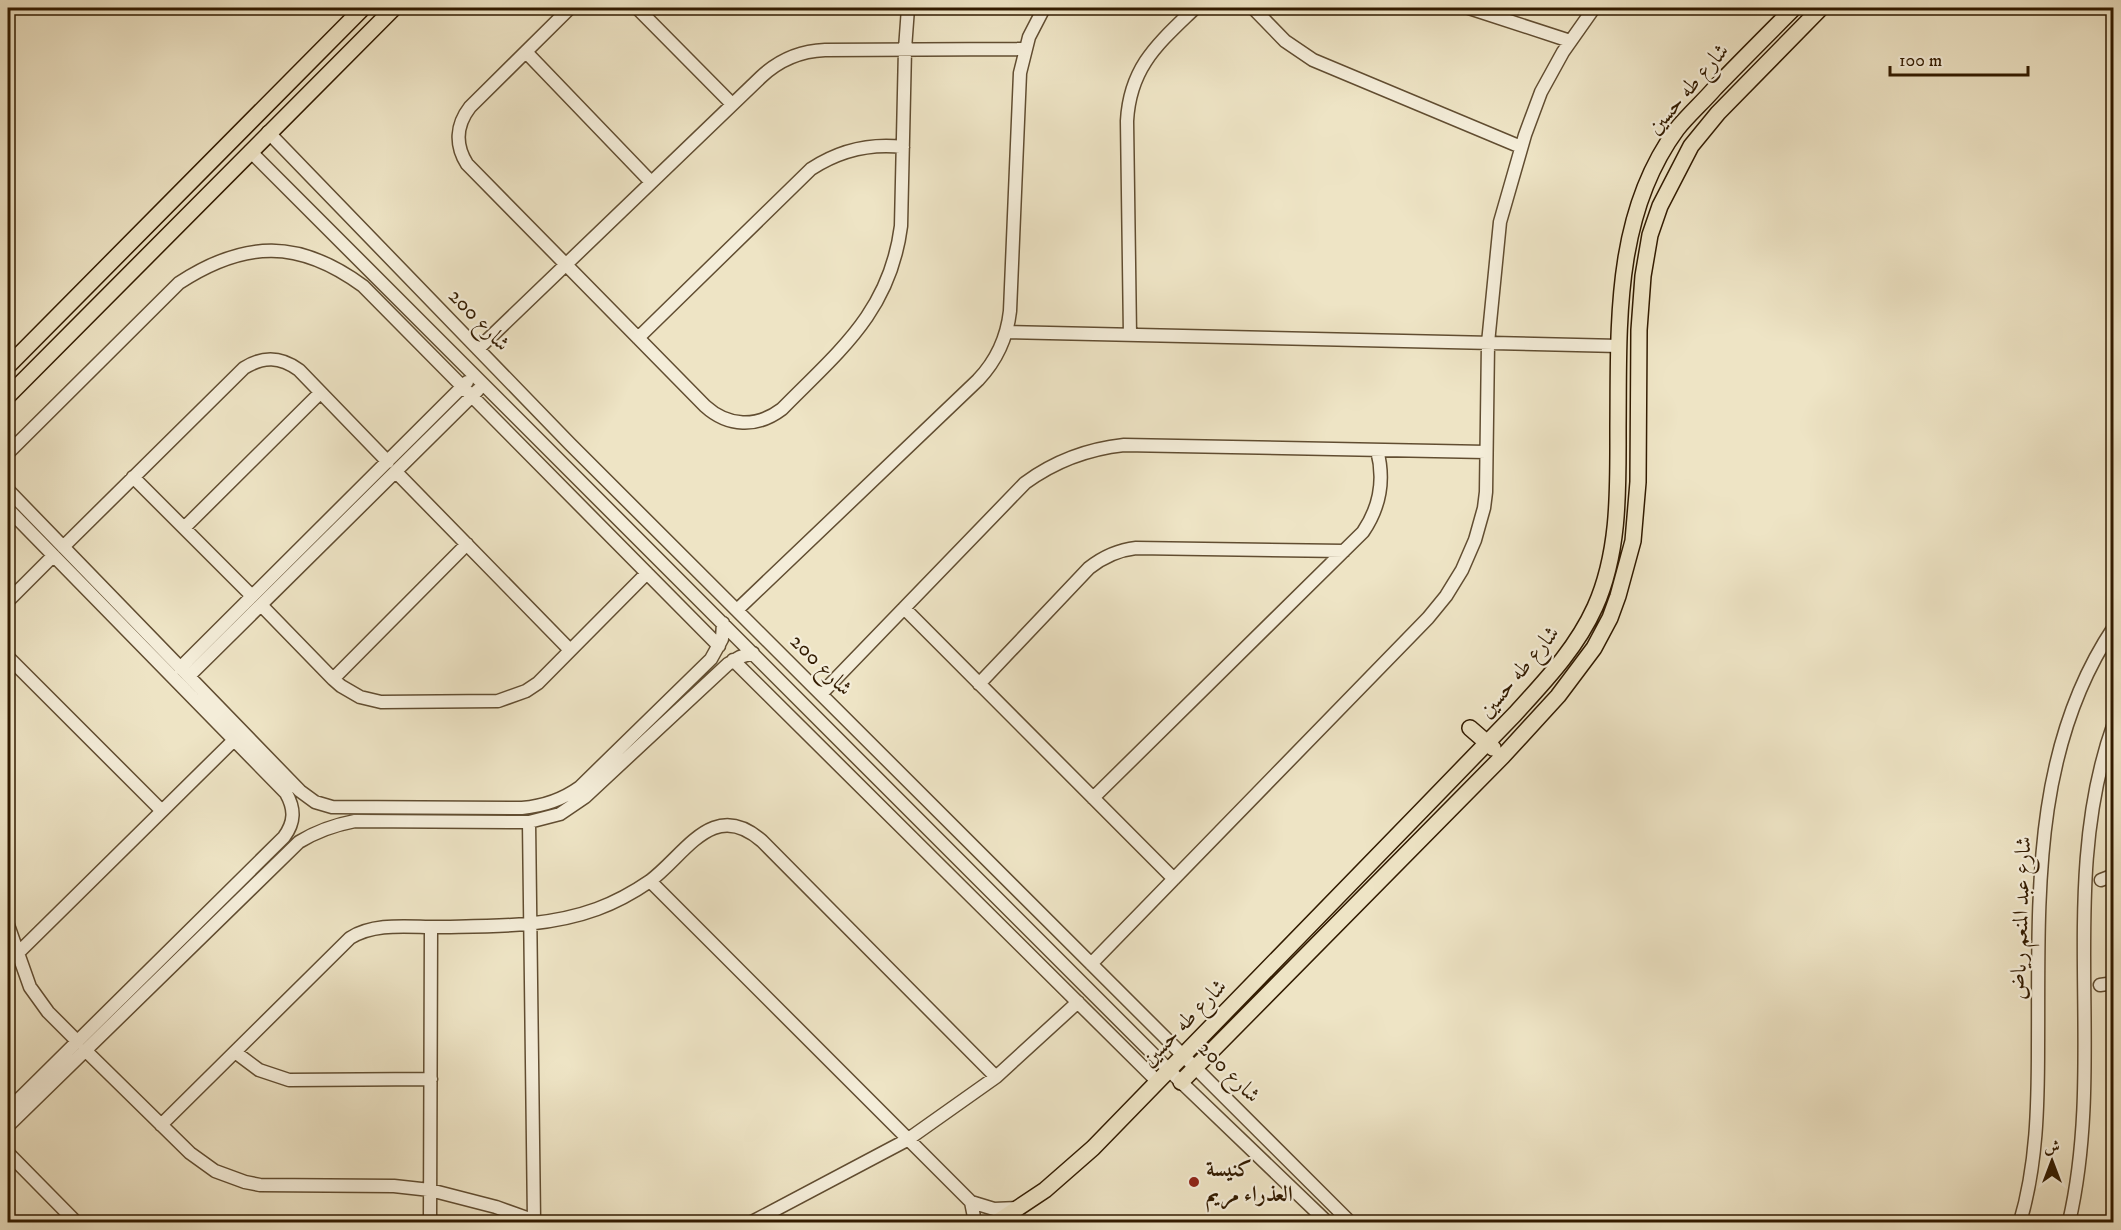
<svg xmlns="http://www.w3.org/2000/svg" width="2121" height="1230" font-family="'IM FELL DW Pica',Amiri,serif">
  <rect width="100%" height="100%" fill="#eee4c5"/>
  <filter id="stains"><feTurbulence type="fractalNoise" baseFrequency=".00333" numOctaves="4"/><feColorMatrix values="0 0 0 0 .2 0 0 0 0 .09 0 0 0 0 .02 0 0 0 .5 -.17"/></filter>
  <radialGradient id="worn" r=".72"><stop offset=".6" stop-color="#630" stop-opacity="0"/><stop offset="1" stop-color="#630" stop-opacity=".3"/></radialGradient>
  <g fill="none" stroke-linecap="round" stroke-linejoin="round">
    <defs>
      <path id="minor" d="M570,8L470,107C456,125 455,145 467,164L705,406C728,427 757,428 782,409C839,351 890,312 901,226L905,49L908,8
        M637,8L732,104
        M1253,8L1285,41L1313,60L1521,147
        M1469,8L1570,41
        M526,52L651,182
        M268,132L570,444L1350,1222
        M250,151L1181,1082L1327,1222
        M1007,332L1619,346
        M1130,335L1127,121C1130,66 1159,43 1195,8
        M638,338L811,169C840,150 869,143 903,147
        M478,349L761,77C780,59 800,51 825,50L1025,49
        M8,453L179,283C245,240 299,239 363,286L719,646
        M396,472L570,650
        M133,477L252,596
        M8,490L300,791L315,802L332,807L522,808C544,806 562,800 580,787L711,659L722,639L723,623
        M8,509L286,793C295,809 295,822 284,837L8,1110
        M184,528L320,393
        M63,547L244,368C263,356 280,356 299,370L388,462
        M8,601L53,556
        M261,605L333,679L341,686L360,697L381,702L498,701L526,691L538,683L647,573
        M904,608L1174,879
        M737,610L978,380C997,360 1007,338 1010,311L1020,73L1029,37L1044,8
        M8,657L162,811
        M733,660L1158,1082
        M180,668L467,382
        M189,676L478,390
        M333,679L467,544
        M979,684L1089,568C1103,557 1118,550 1136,548L1344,551
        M821,694L1025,483C1055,461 1087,449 1124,445L1486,452
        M1093,798L1363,532C1380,507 1385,480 1377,450
        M529,822L534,1221
        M2101,880L2114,875
        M650,881L971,1202L994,1209L1018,1208
        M8,925L30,987L48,1012L77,1041
        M18,953L234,740
        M1091,964L1428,618L1446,596L1462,570L1475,540L1484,508L1486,492L1488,343L1500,222L1525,135L1541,92L1563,52L1594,8
        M2100,985L2114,983
        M85,1050L190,1153L215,1171L245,1182L260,1185L394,1186L430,1190L496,1207L538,1222
        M235,1052L259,1070L289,1080L431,1079
        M161,1125L350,938C377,921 413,928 444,927C496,926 548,927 597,909C616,902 634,892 650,881C686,854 713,798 762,841L996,1077
        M8,1126L299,842C317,831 334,825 355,821L529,822L560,814L585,797L728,664L740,657L753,653
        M8,1153L76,1222
        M971,1202L975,1222
        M430,1222L431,927
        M752,1222L907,1140L996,1077L1078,1002
        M2020,1222C2037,1165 2038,1105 2038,1046C2039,903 2030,752 2114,627
        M2069,1222C2107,1058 2056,884 2114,723"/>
      <path id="major" d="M8,366L363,8
        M8,396L394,8
        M1470,728L1493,748
        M1181,1082L1503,756L1558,696L1594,648L1610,618L1618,596L1633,541L1638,482L1639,330L1643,276L1650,235L1660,206L1691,146L1718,113L1821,8
        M997,1222L1045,1190L1093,1148C1203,1036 1312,922 1422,810C1453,778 1484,746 1515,714C1545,681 1576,649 1595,607C1620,551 1618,488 1618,427C1619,326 1613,216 1677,129C1688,115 1703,102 1715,88C1741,61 1768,34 1794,8"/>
    </defs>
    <use href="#minor" stroke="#614d31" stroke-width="15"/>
    <use href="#major" stroke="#321b00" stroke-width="18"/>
    <use href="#minor" stroke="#f4edd9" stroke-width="12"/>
    <use href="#major" stroke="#eee4c5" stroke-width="15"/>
  </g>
  <circle fill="#8f2418" stroke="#f4edd9" stroke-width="2" cx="1194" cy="1182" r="6"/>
  <g text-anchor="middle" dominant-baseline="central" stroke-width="4.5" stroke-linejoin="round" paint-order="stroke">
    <g font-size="22" fill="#321b00" stroke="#f4edd9">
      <text transform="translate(1688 89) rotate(-49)">شارع طه حسين</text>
      <text transform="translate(479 320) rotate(46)">شارع 200</text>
      <text transform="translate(821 665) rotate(45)">شارع 200</text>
      <text transform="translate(1519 672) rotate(-50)">شارع طه حسين</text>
      <text transform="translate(2021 918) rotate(-88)">شارع عبد المنعم رياض</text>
      <text transform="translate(1184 1023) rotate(-46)">شارع طه حسين</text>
      <text transform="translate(1229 1072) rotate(45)">شارع 200</text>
    </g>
    <g font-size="22" font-weight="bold" fill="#321b00" stroke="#f4edd9" text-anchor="start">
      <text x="1206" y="1169">كنيسة<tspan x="1206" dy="25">العذراء مريم</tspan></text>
    </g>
  </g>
  <rect width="2121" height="1230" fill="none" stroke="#eee4c5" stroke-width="30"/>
  <rect x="9" y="9" width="2103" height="1212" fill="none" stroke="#321b00" stroke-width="3"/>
  <rect x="15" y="15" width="2091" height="1200" fill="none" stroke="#321b00" stroke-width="1.5"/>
  <g transform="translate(2052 1161)" stroke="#f4edd9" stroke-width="4.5" paint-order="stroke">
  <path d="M0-4.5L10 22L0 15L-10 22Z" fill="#321b00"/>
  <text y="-9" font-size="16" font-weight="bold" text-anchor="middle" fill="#321b00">ش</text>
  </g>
  <path d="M1890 66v9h138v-9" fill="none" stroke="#321b00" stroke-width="3"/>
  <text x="1899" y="66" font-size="18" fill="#321b00" stroke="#f4edd9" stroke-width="4.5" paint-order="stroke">100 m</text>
  <rect width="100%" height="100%" filter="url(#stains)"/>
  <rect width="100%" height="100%" fill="url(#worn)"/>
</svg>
